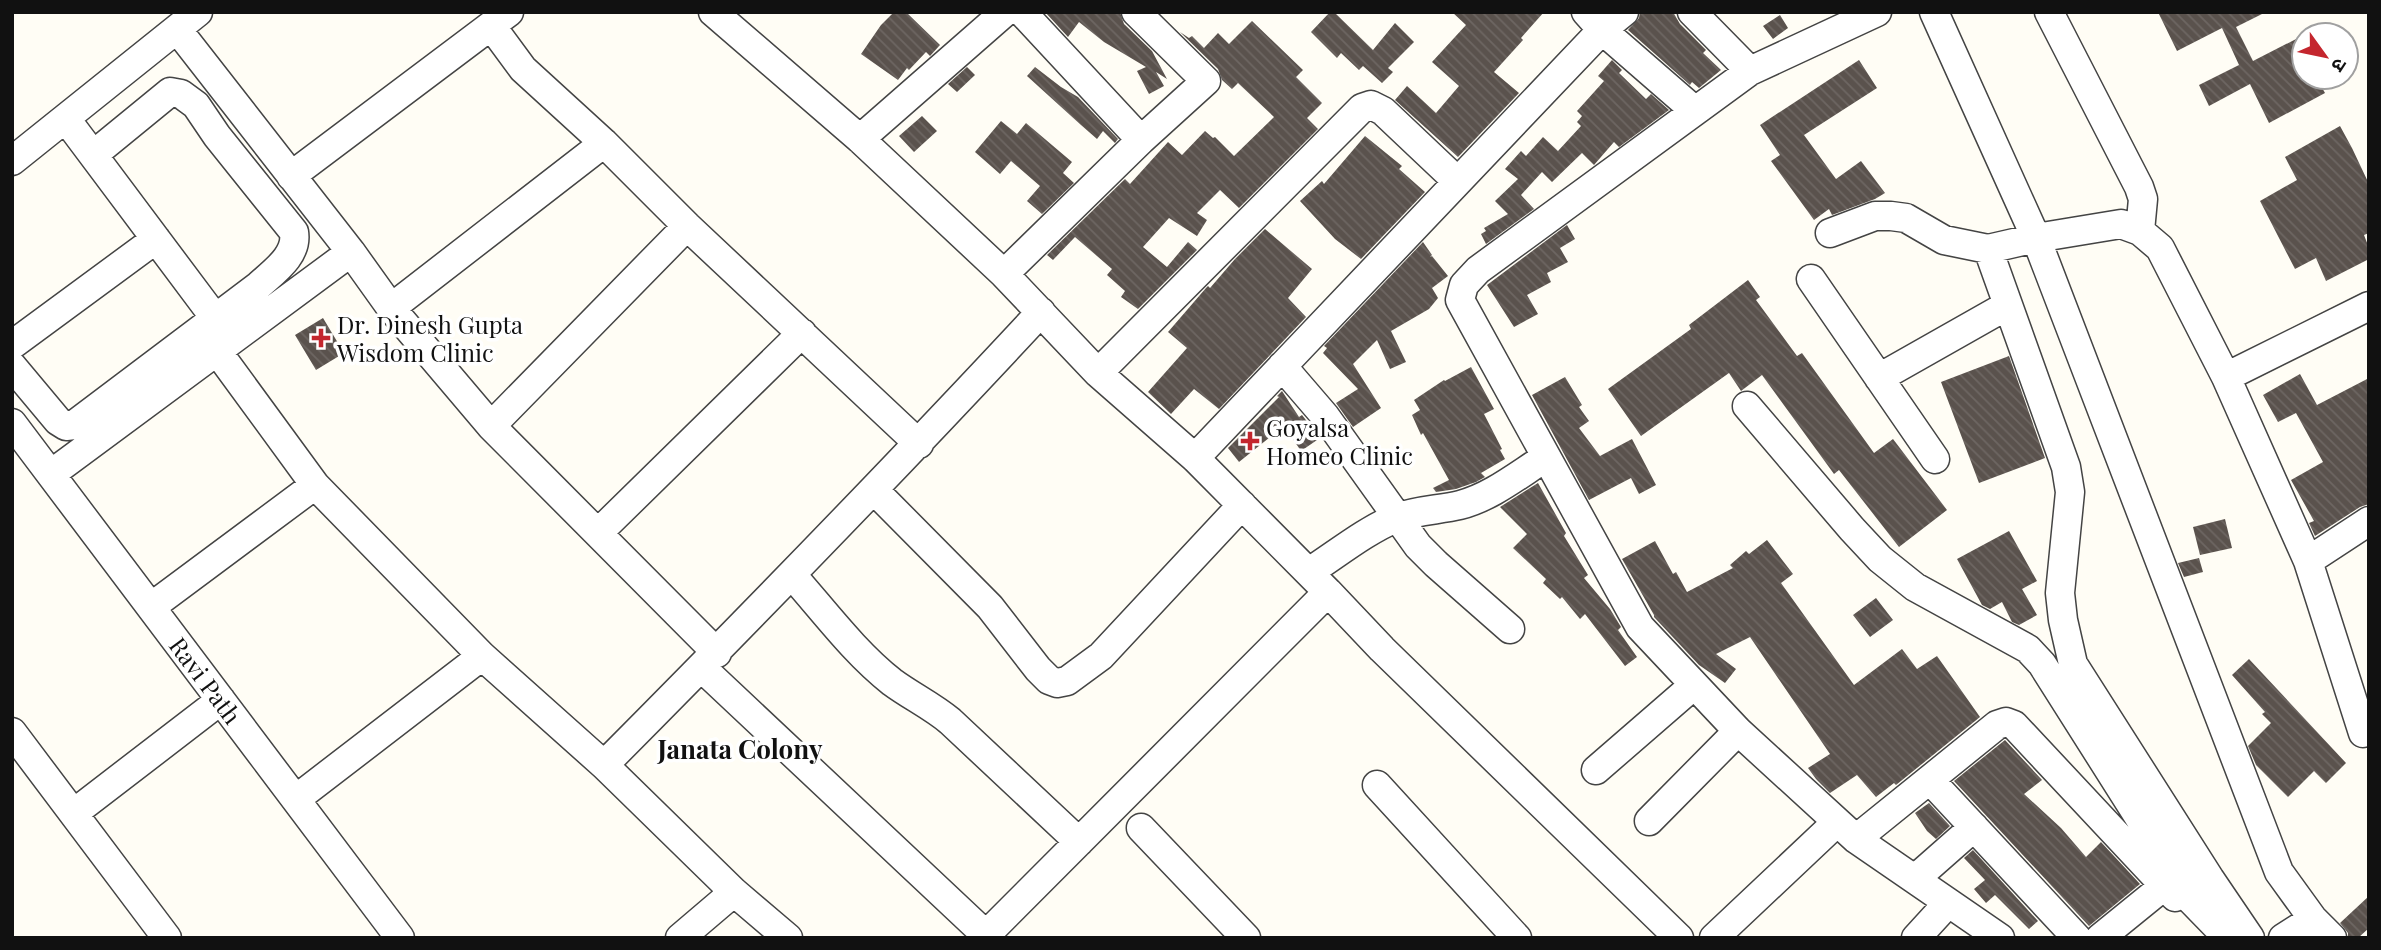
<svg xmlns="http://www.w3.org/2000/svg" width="2381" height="950" font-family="'Playfair Display','Noto Sans Devanagari',serif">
  <defs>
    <pattern id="building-back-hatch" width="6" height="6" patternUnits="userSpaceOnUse" patternTransform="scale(1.75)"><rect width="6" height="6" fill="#5a524d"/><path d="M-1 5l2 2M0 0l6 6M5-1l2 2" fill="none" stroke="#6d6662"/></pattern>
  </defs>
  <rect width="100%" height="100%" fill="#fffdf5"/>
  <path fill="url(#building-back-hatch)" d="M894,12H906L940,45L930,56L926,52L909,70L907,68L898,80L861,54L881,25Z
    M1045,12H1120L1124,24L1152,51L1167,79L1156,72L1164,86L1149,94L1137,71L1146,67L1104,42L1079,22L1068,37Z
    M1330,12H1334L1373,50L1395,23L1414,42L1388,68L1393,72L1382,83L1363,66L1359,70L1341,53L1337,58L1311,32Z
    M1452,12H1544L1521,38L1523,40L1494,72L1519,93L1458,157L1395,100L1407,86L1436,113L1459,86L1432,62L1466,25Z
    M1640,12H1673L1680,24L1706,50L1703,53L1721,70L1699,88L1692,82L1690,85L1628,30L1639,18Z
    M2158,12H2266L2236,27L2253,61L2298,38L2304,51V77H2316L2325,93L2269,123L2250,84L2209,106L2199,85L2239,65L2222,28L2177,51Z
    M1780,15L1788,28L1773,39L1763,26Z
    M1252,21L1303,70L1296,77L1322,103L1307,118L1318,129L1239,208L1220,190L1197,213L1207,220L1197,236L1169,218L1143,247L1167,267L1188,242L1197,250L1138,309L1121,297L1125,291L1107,275L1112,269L1075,237L1053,260L1047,255L1125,179L1130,184L1168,142L1182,155L1205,131L1213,138L1215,137L1234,156L1274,117L1238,83L1232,89L1222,80L1218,69L1180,32L1189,38L1192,36L1204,48L1218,33L1229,44Z
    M1612,60L1622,70L1619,73L1646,99L1651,94L1669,110L1619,147L1614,142L1594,165L1582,153L1552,182L1542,172L1521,195L1534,209L1486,244L1481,234L1486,231L1484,228L1508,214L1495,201L1518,179L1505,169L1521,151L1526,156L1543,137L1558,151L1581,126L1577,122L1582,116L1577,111L1604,81L1598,76Z
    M1859,60L1877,88L1804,135L1836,179L1861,161L1885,193L1875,199L1832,215L1829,209L1814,220L1771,161L1780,155L1760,125Z
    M967,67L975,75L957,92L948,84Z
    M1035,67L1061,87L1078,97L1118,139L1115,143L1103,131L1097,139L1081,125L1027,76Z
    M922,116L937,131L914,152L899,136Z
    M1001,121L1017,134L1026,123L1072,162L1063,173L1074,183L1042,214L1027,201L1040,186L1011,161L1000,174L975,152Z
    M2340,126L2352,148L2369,184V233L2364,235L2369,248V259L2326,281L2316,258L2295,269L2260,201L2297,180L2285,157Z
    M1365,136L1402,166L1399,169L1425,192L1361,259L1335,239L1300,201L1322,181L1324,184Z
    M1567,225L1575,239L1560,248L1568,262L1547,273L1551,282L1527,295L1538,314L1514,327L1487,285Z
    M1265,229L1312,269L1288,298L1306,317L1219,409L1194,389L1171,414L1148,392L1187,348L1168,332L1206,288L1208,286L1210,288L1235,259Z
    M1423,242L1432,255L1430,257L1432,256L1448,276L1432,288L1438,298L1429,309L1391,331L1406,362L1390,369L1377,340L1353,364L1381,408L1353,427L1336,403L1358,389L1323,353L1327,348L1324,346Z
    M1748,280L1760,297L1756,300L1797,356L1802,353L1874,453L1893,439L1947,510L1899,547L1839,470L1834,474L1762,375L1741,391L1729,373L1641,436L1608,389L1691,329L1689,325Z
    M323,318L344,353L316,370L295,335Z
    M2009,356L2045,458L1979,483L1941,382Z
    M1471,367L1494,409L1484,414L1502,449L1500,450L1505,459L1481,473L1485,477L1476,482L1456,489L1436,492L1433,488L1449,480L1423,433L1421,435L1412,415L1420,410L1414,400L1444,380L1445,381Z
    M2300,374L2317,405L2369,378V504L2360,507L2315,536L2309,523L2314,521L2291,480L2323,462L2296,413L2278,422L2263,395Z
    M1565,377L1582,405L1579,407L1589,421L1579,428L1600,456L1632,439L1656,485L1639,494L1631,478L1589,500L1532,395Z
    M1282,391L1299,417L1302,415L1320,438L1301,451L1284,426L1239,462L1228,448L1279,397L1277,396Z
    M1538,483L1566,533L1564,536L1588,575L1584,578L1610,609L1621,627L1618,630L1637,657L1625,666L1585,614L1580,619L1562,597L1560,599L1543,583L1546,579L1513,548L1527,534L1500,507Z
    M2225,519L2232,548L2200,555L2193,527Z
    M2009,531L2037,581L2022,589L2037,615L2019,625L2012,622L2002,602L1990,609L1982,605L1957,559Z
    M1767,540L1793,574L1781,583L1854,685L1902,649L1917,669L1937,656L1980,717L1896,785L1894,783L1876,797L1857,775L1830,793L1816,779L1808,768L1830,754L1750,637L1716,654L1736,669L1725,683L1699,665L1654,617V615L1622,559L1655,541L1673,574L1676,572L1687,592L1733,568L1730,565L1746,551L1749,554Z
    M2199,558L2203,572L2184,577L2178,563Z
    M1876,598L1893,620L1870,637L1853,615Z
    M2249,659L2346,763L2326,783L2314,771L2288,797L2256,765L2248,746L2271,723L2262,714L2265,712L2232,675Z
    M2005,740L2042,780L2024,794L2061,828L2086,857L2101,842L2140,884L2089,926L1954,781Z
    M1929,803L1950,826L1936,839L1927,831L1915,813Z
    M1973,850L2038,921L2029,929L1995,895L1986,903L1974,889L1985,880L1964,858Z
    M2369,896V928L2358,938H2348V933L2340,923Z"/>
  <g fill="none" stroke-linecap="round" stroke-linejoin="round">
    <defs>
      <path id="minor" d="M713,12L860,139L1004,274L1098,373L1195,458L1328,592L1382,649L1679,938
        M1022,12L1141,140
        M1586,12L1602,30L1694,110
        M1692,12L1750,71
        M1877,12L1750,71L1478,270L1464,285L1460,300L1640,627L1738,731L1856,839L2000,938
        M1934,12L2036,238L2279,872L2313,919L2332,938
        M2049,12L2139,187L2143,199L2140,231
        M492,27L523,69L604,143L687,226L919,444
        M177,29L351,252L391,308L491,426L717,653
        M66,119L215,318
        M860,139L1005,12
        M12,161L198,12
        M291,176L509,12
        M1830,233L1875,216H1891L1906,218L1944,240L1988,249L2036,238L2121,224L2140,231L2160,248L2226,377L2308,561L2363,733
        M1988,249L2066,467L2070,492L2060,593L2063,620L2073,664L2210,879L2250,938
        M1004,274L1141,140L1206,81L1136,12
        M1811,279L1935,459
        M391,308L604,143
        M12,345L156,239
        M217,351L315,485L482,656L604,765L734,892L788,938
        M12,366L58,421L66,426L74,425L257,287C273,272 298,256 294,232L217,136L196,105L181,94L170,92L93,155
        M1282,366L1325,416L1418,546L1436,564L1510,629
        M1098,373L1362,108L1371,105L1383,111L1457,181
        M2226,377L2369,306
        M1879,378L2008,305
        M1747,406L1852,529L1880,559L1915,587L2028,649L2042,664L2192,901L2228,938
        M12,423L400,938
        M491,426L687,226
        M1195,458L1602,30L1624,12
        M51,474L351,252
        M874,490L990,607L1038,669L1049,680L1057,683L1067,681L1101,656L1242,505
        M598,533L802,333
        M2308,561L2369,521
        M1309,572C1337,554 1365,531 1396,518C1417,510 1439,510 1460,505C1491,497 1518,475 1545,458
        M792,575C824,611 854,652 892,682C911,696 932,706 950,721L1079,842
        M151,607L315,485
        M701,667L986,935
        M12,732L167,938
        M604,765C752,616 898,466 1041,312
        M1596,770L1694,685
        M1930,780L2077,938
        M1377,785L1517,938
        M296,799L482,656
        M74,813L221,700
        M1649,821L1738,731
        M1141,828L1246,938
        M1856,839L1997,725L2006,722L2014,725L2175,897
        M1915,879L1974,827
        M680,938L734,892
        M983,938L1328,592
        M1714,938L1837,822
        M1916,938L1948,903
        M2100,938L2164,886
        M2283,938L2313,919"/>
    </defs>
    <use href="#minor" stroke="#444" stroke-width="31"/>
    <use href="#minor" stroke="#fff" stroke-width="28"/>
  </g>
  <g fill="#c4262e" stroke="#fff" stroke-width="2.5">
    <path d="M317.5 327.5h7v7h7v7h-7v7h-7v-7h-7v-7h7z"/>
    <path d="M1246.5 430.5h7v7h7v7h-7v7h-7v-7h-7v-7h7z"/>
  </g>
  <g text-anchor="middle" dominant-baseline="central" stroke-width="7" stroke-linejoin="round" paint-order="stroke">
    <g font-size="24" fill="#111" stroke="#fff" text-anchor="start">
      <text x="337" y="324">Dr. Dinesh Gupta<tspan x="337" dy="28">Wisdom Clinic</tspan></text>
      <text x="1266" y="427">Goyalsa<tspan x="1266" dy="28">Homeo Clinic</tspan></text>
    </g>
    <g font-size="24" fill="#111" stroke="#fff">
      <text transform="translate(206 680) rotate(53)">Ravi Path</text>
    </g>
    <g font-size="26" font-weight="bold" fill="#111" stroke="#fff">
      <text x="740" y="748">Janata Colony</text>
    </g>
  </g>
  <rect width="2381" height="950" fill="none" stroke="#111111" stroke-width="28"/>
  <g transform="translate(2325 56) rotate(123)"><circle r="33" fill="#ffffff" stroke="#a0a0a0" stroke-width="2"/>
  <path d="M0-5L12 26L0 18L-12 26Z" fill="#c4262e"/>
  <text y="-10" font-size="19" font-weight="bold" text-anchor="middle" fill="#111111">उ</text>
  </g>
</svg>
